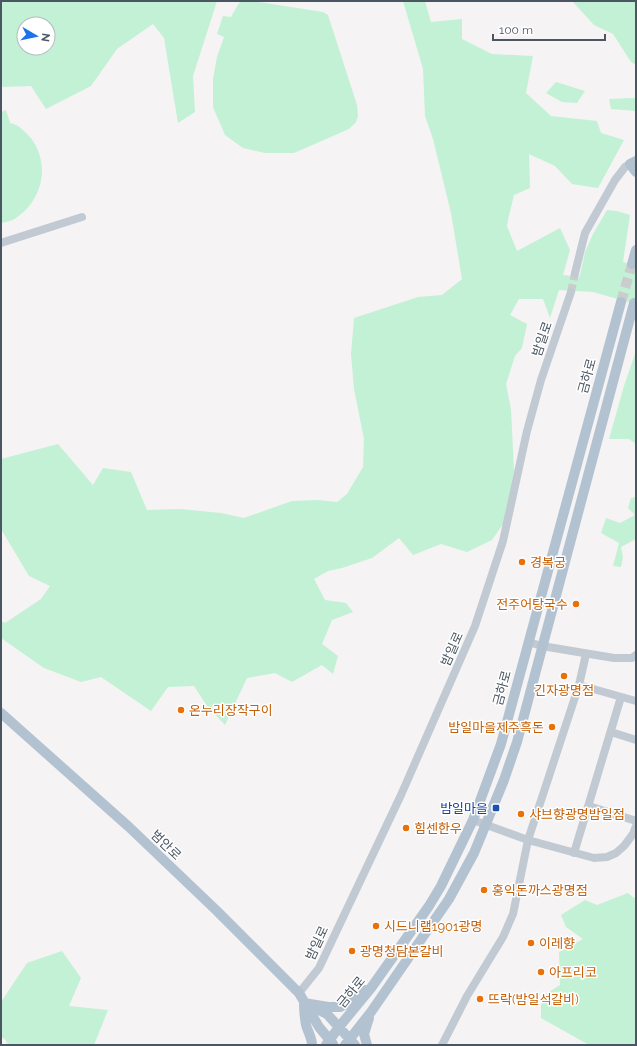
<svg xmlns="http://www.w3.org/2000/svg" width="637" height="1046" font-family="Raleway,'Noto Sans KR',sans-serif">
  <rect width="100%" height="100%" fill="#f5f3f3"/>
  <path fill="#c3f1d5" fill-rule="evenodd" d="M1,1H217L193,76L195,112L178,123L164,38L153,24L117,49L91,86L46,109L31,86L3,87L1,85ZM24,24H48V48H24Z
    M244,1H253L323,12L328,15L357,105L358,116L356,122L349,129L294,153H265L243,148L225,135L213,107V79L217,57L224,37L217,34L223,16L231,17L239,3Z
    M403,1H425L431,22L462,19V39L492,54L533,56L526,93L551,116L597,121L601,133L624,140L598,188L572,184L555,166L529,154L530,188L514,195L508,220L507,226L517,251L560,228L570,250L563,275L579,277L580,275L585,252L593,234L607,210L617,211L630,215L623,262L636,266V304L593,292L559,290L550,318L543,299H519L510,315L527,324L522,348L515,356L506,384L511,409L514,471L503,524L492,540L467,552L441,544L413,555L399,538L372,558L342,568L328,571L314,579L325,600L346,603L353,612L332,620L322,644L338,656L333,674L322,665L292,682L275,673L247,678L225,725L207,706L194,686L168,687L151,711L101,677L81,682L44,668L1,638V621L5,623L41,599L50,586L29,576L1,529V459L58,444L93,485L103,468L131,472L147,510L180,509L221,513L244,518L292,501L318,500L337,502L347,494L363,467L364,439L354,389L351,354L354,318L418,297L442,295L462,279L451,213L433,139L425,116L423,69Z
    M572,1H636V65L631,62L613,34L594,25Z
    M556,82L585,91L577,103L562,102L546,93Z
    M633,98H636V111L611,109L609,99Z
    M6,110L10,123C18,124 24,131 30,137C51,163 43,200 16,218C12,221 6,222 1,223V112Z
    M636,351V444L629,439H609L624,386Z
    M636,497V539L621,547L623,557L621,567L613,566L619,543L601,533L606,518L620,523L635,515L628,508L631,498Z
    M628,893L634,898L636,897V1045H589L541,1018V997L560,985L559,952L583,939L566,927L561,915L585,900L597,905Z
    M62,951L81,978L69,1006L108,1010L94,1045H8L5,1039L1,1037V1002L27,963Z"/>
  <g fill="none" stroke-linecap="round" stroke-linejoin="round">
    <path stroke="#caccce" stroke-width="8" stroke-dasharray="8 4" stroke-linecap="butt" d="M571,292L575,273"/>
    <path stroke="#caccce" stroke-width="10" stroke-dasharray="10 5" stroke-linecap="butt" d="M621,302L632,264"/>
    <path stroke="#c1cad2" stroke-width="8" d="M1,243L82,217
      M575,273L585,233L615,180L625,167L630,164L635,165
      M528,642L542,646L614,658H632L636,655
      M579,685L636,701
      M611,732L636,740
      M589,806L636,821
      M473,820L528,840L594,858L607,857L616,853L624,846L633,834L636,826
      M574,853L621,697
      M299,993L319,968L401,795L475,626L503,541L527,431L541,380L571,292
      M442,1045L467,996L503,937L513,914L528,840L579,685L586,654"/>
    <path stroke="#b3c2d1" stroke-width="10" d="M636,161L630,164L636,172
      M632,264L636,250
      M1,713L129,827L217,911L299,993L319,1027L333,1044
      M304,1003L328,1007H340L346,1004L352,998L366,990
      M304,1005C304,1012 305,1019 306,1025C308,1032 312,1038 312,1045
      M317,1009L327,1014L355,1045
      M326,1045L339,1027L371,988L429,906L441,886L473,820L501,744L621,302
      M345,1045L371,1012L449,899L474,853L504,780L517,742L634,303
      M367,1045L364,1034L369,1018"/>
  </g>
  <g fill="#e8710a" stroke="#fff" stroke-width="1.5">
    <circle cx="522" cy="562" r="4"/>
    <circle cx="576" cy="604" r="4"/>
    <circle cx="564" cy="676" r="4"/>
    <circle cx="181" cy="710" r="4"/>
    <circle cx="552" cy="727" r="4"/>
    <circle cx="521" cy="814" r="4"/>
    <circle cx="406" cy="828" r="4"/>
    <circle cx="484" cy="890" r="4"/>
    <circle cx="376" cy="926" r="4"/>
    <circle cx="531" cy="943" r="4"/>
    <circle cx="352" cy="951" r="4"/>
    <circle cx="541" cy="972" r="4"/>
    <circle cx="480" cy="999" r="4"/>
  </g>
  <rect fill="#1a4fb4" stroke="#fff" stroke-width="1.5" x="492" y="804" width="8" height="8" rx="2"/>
  <g text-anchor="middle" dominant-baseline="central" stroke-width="3" stroke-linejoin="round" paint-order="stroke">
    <g font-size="13" fill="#4a5661" stroke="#fff">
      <text transform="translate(542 339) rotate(-71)">밤일로</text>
      <text transform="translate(587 376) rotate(-75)">금하로</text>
      <text transform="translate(452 649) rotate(-66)">밤일로</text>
      <text transform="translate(502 688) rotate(-75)">금하로</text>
      <text transform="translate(166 845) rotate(44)">범안로</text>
      <text transform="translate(317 943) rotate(-65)">밤일로</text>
      <text transform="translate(351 992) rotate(-51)">금하로</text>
    </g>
    <g font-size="13" fill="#c56008" stroke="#fff" text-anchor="start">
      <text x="530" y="562">경복궁</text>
      <text x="568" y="604" text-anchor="end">전주어탕국수</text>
      <text x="564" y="690" text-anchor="middle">긴자광명점</text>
      <text x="189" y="710">온누리장작구이</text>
      <text x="544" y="727" text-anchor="end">밤일마을제주흑돈</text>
      <text x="529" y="814">샤브향광명밤일점</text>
      <text x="414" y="828">힘센한우</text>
      <text x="492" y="890">홍익돈까스광명점</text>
      <text x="384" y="926">시드니램1901광명</text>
      <text x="539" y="943">이레향</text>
      <text x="360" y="951">광명청담본갈비</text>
      <text x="549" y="972">아프리코</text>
      <text x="488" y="999">뜨락(밤일석갈비)</text>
    </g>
    <g font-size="13" fill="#164399" stroke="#fff" text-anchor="end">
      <text x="488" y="808">밤일마을</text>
    </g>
  </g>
  <rect width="637" height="1046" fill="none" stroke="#4a5661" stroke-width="4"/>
  <g transform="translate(36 36) rotate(99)"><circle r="19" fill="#ffffff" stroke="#b7bbc0"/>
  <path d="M0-3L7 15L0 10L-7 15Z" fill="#1a73e8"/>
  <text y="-6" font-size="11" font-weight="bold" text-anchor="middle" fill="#4a5661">N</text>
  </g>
  <path d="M493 34v6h112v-6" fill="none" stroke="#4a5661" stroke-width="2"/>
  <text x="499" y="34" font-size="12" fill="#4a5661" stroke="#ffffff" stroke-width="3" paint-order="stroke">100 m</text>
</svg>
